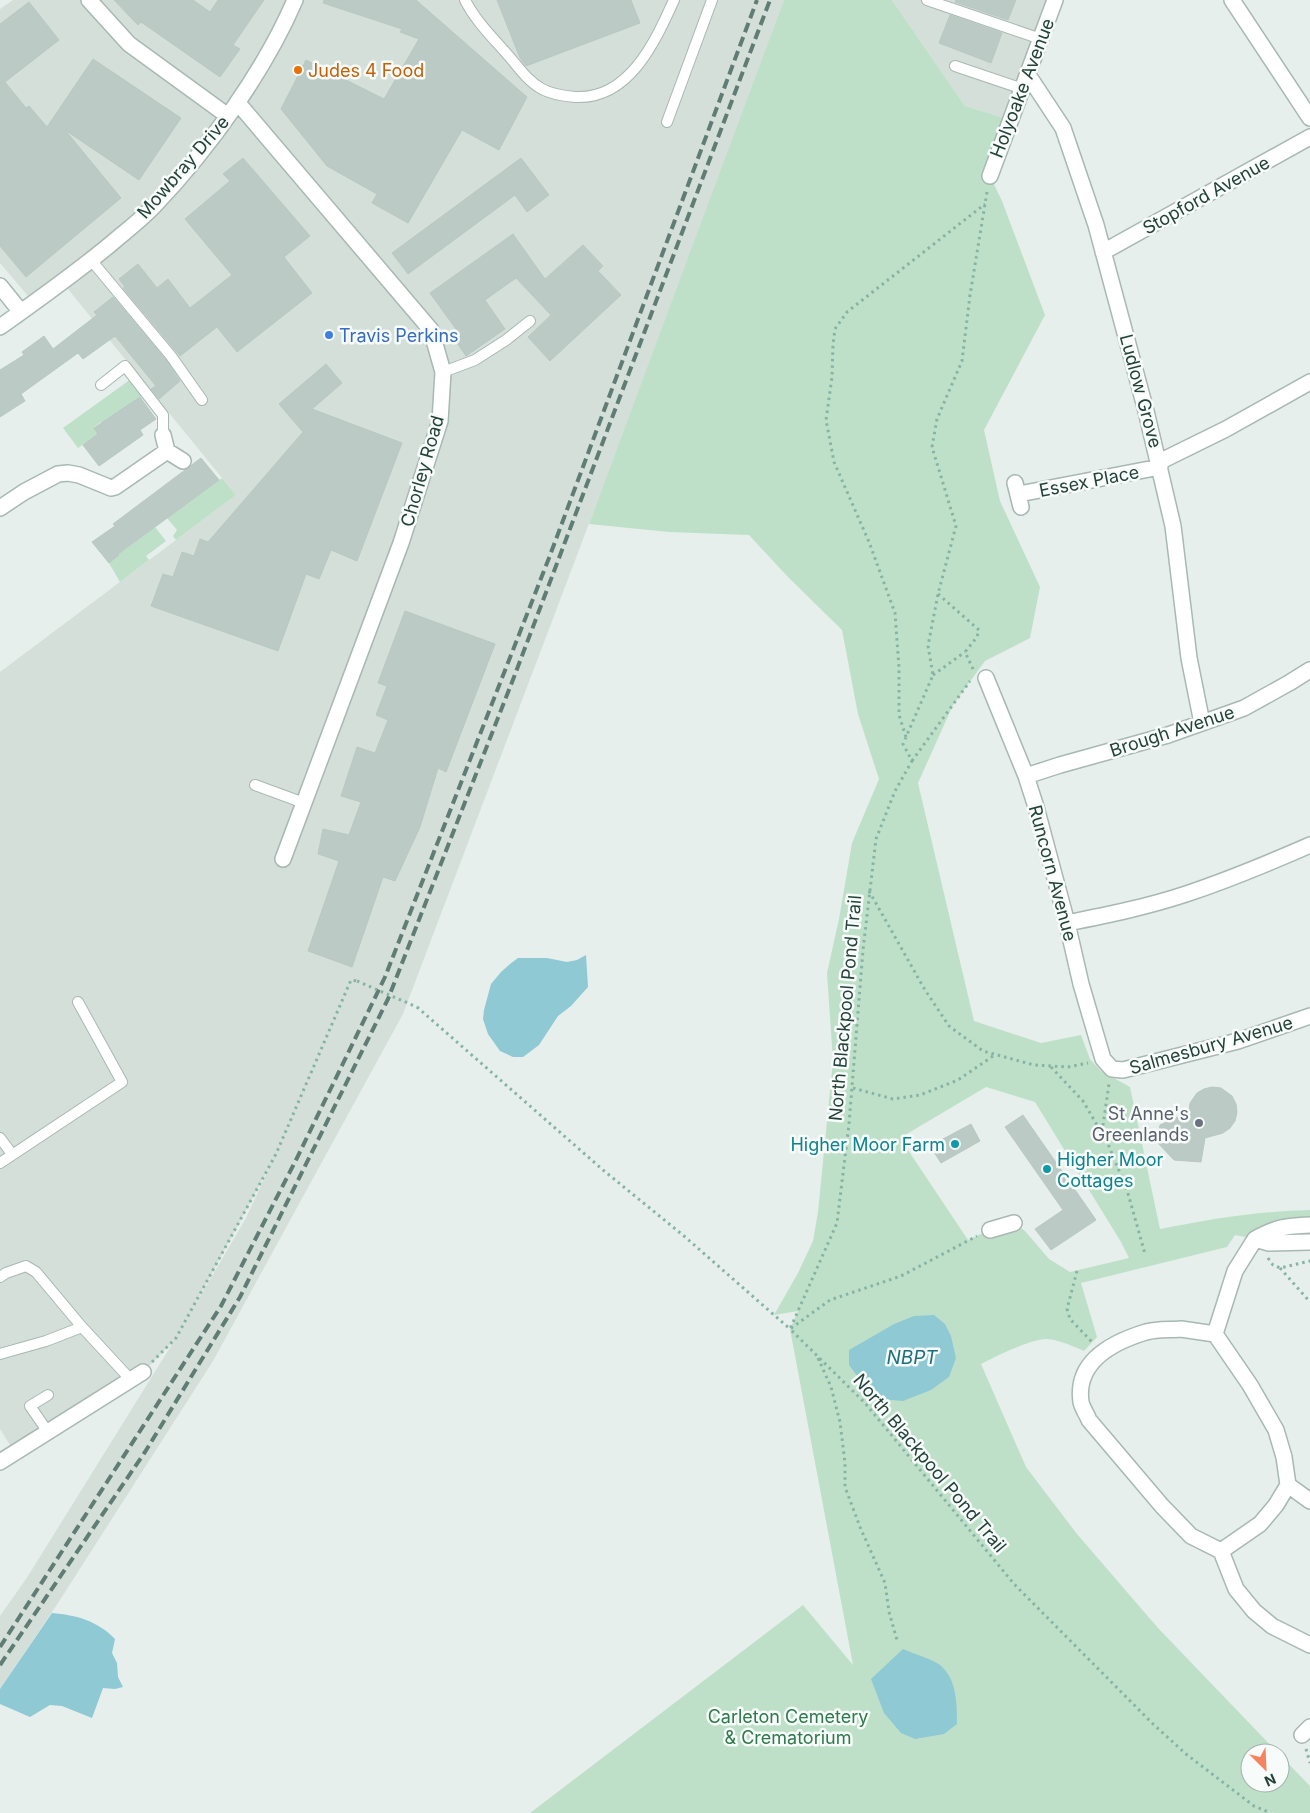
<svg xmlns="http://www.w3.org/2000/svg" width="1310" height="1813" font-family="Inter,sans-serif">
  <rect width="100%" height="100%" fill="#e6efeb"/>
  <path fill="#d4dfda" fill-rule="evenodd" d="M13,0H784L703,223L403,1014L213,1361L58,1603L0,1689V1616L28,1576L174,1341L143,1372L15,1453L0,1429V672L236,495L63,283L34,303L0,263V9ZM270,1166L246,1218L191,1312Z
    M892,0H1055L1011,120L965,106Z"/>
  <path fill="#bfe0c8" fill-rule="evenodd" d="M784,0H892L965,106L1011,120L990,176L1002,201L1045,315L984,430L1000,501L1040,587L1030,638L985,661L953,705L918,783L974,1021L1041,1043L1081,1035L1090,1059L1101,1071L1130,1087L1160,1229C1210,1219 1259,1211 1310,1210V1225L1255,1239L1235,1235L1227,1247L1081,1283L1097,1337L1084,1351C1073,1346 1059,1340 1047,1339C1033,1338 994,1357 981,1364L1026,1467L1077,1534L1158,1628L1278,1753H1250V1783H1280V1755L1310,1786V1813H1274L1268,1811L1271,1813H530L803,1605L853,1665L790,1329L798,1311L774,1315L798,1273L813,1241L818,1212L833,1061L827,973L839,919L852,843L879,779L858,714L842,630L787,576L749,535L669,532L589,524ZM986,1087L1035,1102L1121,1242L1129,1258L1070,1272L1049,1259L1025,1231L1014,1223L990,1230L968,1240L900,1138Z
    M131,379L144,394L123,409L106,428L101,422L94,427L98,434L78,448L63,428Z
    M222,478L236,495L176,540L173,536L177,530L167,518Z
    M155,527L166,541L146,556L149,560L120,582L109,563L119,555L115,549L124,550Z"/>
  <path fill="#8ec9d4" d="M586,955L588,987L571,1006L558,1016L539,1045L523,1057H513L500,1051L488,1034L483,1019L484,1010L491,984L501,972L510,964L518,958H547L567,962L577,960Z
    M934,1315L945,1324L951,1336L956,1358L949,1377L931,1390L903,1401L880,1399L863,1384L849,1365V1350L894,1324L914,1316Z
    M52,1613C76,1615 98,1621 115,1639L112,1653L117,1663L118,1677L123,1687L115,1689L103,1688L92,1718L62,1706L50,1705L30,1717L0,1704V1689Z
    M903,1649C914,1654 930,1658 940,1665C957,1679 957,1704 957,1724L944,1734L915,1739L901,1733L884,1713L871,1679Z"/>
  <path fill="#bbcac4" stroke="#b8c9c2" d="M114,0H193L210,12L218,0H264L233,45L240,49L220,77L141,22L138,25Z
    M324,0H416L527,97L499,150L462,130L408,223L372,203L377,194L327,166L281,109L306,60L384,99L419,39L400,32L402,29L323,3Z
    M497,0H631L640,23L526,66L520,58Z
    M956,0H1016L1008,20L955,2Z
    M29,2L59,40L5,82L26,108L29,106L47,127L93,59L181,118L139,180L65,130L121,198L26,277L0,246V24Z
    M950,15L1002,33L991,63L939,43Z
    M243,158L310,236L284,257L312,293L237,352L217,327L180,356L123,288L125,287L119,279L138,264L157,288L168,279L190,308L232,275L185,219L230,181L223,174Z
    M521,158L549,195L527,212L515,195L408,274L392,253Z
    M513,234L545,279L583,245L603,266L598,271L621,295L550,361L528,337L551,315L516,278L485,300L505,329L466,356L455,340L461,336L430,293Z
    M113,297L166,360L180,381L159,399L151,389L156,386L115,336L83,359L78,353L21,394L25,401L0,417V370L24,355L22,352L44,336L53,349L97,315L94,312Z
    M326,364L342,383L312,409L402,443L357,561L331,550L319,579L306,574L278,651L151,606L163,574L173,577L182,552L194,556L200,539L208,542L303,432L279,404Z
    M140,397L156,419L140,430L143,435L99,466L83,445L98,434L94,428Z
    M201,458L219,480L118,554L119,555L109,563L92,542L115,526L113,524Z
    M405,611L495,644L446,772L438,768L420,827L395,881L383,877L352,967L308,951L339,861L318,854L323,829L349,835L361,802L341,796L357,747L375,753L388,720L376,715L387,686L378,683Z
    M1212,1087L1221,1088L1232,1096L1236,1104L1237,1112L1235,1121L1230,1128L1223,1133L1205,1138L1201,1162L1174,1160L1157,1142L1160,1125L1189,1112L1190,1103L1197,1093L1204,1089Z
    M1023,1115L1096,1220L1051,1250L1035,1229L1063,1210L1005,1127Z
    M971,1124L980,1141L941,1163L930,1146Z"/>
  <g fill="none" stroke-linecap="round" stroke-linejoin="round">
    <defs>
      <path id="service" d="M465,0C475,20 492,37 507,54C517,65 527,81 542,89C551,94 564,96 575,97C629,100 655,42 674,0
        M927,0L1041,39
        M955,66L1023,89
        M667,122L712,0
        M91,260L171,356L202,400
        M443,372L475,360L506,340L530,321
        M101,385L125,366L163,415V435
        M255,785L304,803
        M0,1138L12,1154
        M0,1163L122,1082L78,1002
        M0,1277L6,1273L26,1266L36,1272L82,1327L131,1380
        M0,1354L46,1341L82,1327
        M48,1395L30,1406L48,1432"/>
      <path id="minor" d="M89,0L129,44L228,116
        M1232,0L1310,118
        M1028,75L1063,128L1096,225L1146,411L1173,526L1189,658L1202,723
        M238,103L431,330L443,372L440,421L401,543L283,859
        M990,176L1055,0
        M1103,252L1310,137
        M0,286L21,312
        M0,327C38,300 76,273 112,243C126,231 142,219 155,205C209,148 264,72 295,0
        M167,451L183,461
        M1159,462L1226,429L1310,382
        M1015,483L1021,507
        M1019,494L1160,467
        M0,508L24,492L58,474L68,473L79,475L111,488L115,487L167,451L163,435
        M986,678L1026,776L1036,807L1067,923L1081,984L1103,1059L1112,1069L1123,1070L1238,1041L1310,1016
        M1026,776L1060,765L1168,735L1244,708L1289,683L1310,670
        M1067,923C1107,915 1147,907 1186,894C1228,880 1269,863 1310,845
        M990,1230L1014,1223
        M1255,1239C1277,1227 1286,1226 1310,1225
        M1255,1239L1269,1243L1310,1242
        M1181,1329L1215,1334L1250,1385L1276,1430L1284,1457L1288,1485L1276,1505L1260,1524L1221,1551L1191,1536L1162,1506L1089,1420C1087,1414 1082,1408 1081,1402C1075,1361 1113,1342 1146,1332C1157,1329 1170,1330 1181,1329Z
        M1215,1334L1235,1271L1255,1239
        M0,1462L143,1372
        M1288,1485L1310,1501
        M1221,1551L1236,1589L1254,1611L1272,1626L1310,1645
        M1302,1735L1310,1727"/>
    </defs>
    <use href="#service" stroke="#a8b8b2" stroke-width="12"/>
    <use href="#minor" stroke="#a8b8b2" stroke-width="18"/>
    <path stroke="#86b3a5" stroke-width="3" stroke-dasharray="2.5 4" stroke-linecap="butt" d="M987,192L970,295L962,361L937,419L932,447L956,526L938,594L928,646L933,675L903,744L912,761L895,791L876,839L863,950L849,1124L837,1223L790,1329L865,1403L1014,1584L1153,1724L1186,1754L1254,1806L1271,1813
      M938,594L979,630L977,637L965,652L974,671
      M933,675L965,652
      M906,737L899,715V668L895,613L869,542L834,462L826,420L832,377L833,344L835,329L847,312L985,204
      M912,761L970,681
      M869,891L925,990L949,1026L983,1051L1034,1065L1068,1067L1088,1063
      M417,1007L603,1170L684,1236L790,1329L830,1300L901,1276L977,1236
      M1051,1067L1083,1101L1108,1144L1127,1190L1145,1254
      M853,1088L893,1099L920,1095L958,1080L996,1054
      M1102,1132L1109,1084
      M1268,1258L1273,1265L1280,1268L1310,1261
      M1280,1268L1310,1302
      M1077,1271L1067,1309L1070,1319L1092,1342
      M818,1358L831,1387L840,1422L845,1463V1487L860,1527L885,1583L889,1612L897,1640
      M152,1362L176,1338L276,1154L351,980L357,981
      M1306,1749L1310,1763"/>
    <use href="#service" stroke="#fff" stroke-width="10"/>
    <use href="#minor" stroke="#fff" stroke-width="15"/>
    <path stroke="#5f7d75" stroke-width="4" stroke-dasharray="10 5" stroke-linecap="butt" d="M0,1647L221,1306L297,1158L385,977L549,558L757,0
      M0,1665L145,1452L240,1297L388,999L514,677L770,0"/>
    <path stroke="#86b3a5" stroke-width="3" stroke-dasharray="2.5 4" stroke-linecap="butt" d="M357,981L417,1007"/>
  </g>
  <circle fill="#e8710a" stroke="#f7fbf9" stroke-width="2" cx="298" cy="70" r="5"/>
  <circle fill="#3f7fe0" stroke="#f7fbf9" stroke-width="2" cx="329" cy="335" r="5"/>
  <circle fill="#6b7280" stroke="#f7fbf9" stroke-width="2" cx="1199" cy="1123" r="5"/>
  <g fill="#0f9aa8" stroke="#f7fbf9" stroke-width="2">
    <circle cx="955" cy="1144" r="5"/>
    <circle cx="1047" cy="1169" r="5"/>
  </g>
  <g text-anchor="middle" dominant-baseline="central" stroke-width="5" stroke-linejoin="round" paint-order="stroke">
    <g font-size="18" fill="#c56008" stroke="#f7fbf9" text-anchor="start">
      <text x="308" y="70">Judes 4 Food</text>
    </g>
    <g font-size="18" fill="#24423a" stroke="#f7fbf9">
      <text transform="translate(1022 88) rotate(-69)">Holyoake Avenue</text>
      <text transform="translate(183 167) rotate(-49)">Mowbray Drive</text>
      <text transform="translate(1206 195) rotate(-29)">Stopford Avenue</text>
      <text transform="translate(1141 391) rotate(75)">Ludlow Grove</text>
      <text transform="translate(422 471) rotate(-74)">Chorley Road</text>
      <text transform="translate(1089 481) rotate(-11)">Essex Place</text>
      <text transform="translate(1172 731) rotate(-18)">Brough Avenue</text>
      <text transform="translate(1053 873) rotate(75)">Runcorn Avenue</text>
      <text transform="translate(845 1008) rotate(-85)">North Blackpool Pond Trail</text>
      <text transform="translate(1211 1045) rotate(-16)">Salmesbury Avenue</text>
      <text transform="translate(930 1463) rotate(50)">North Blackpool Pond Trail</text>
    </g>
    <g font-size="18" fill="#366cbe" stroke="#f7fbf9" text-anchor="start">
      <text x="339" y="335">Travis Perkins</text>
    </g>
    <g font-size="18" fill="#5b616d" stroke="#f7fbf9" text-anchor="end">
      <text x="1189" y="1113">St Anne's<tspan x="1189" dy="21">Greenlands</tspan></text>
    </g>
    <g font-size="18" fill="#0d838f" stroke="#f7fbf9" text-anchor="end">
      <text x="945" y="1144">Higher Moor Farm</text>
      <text x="1057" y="1159" text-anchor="start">Higher Moor<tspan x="1057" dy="21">Cottages</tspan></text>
    </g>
    <g font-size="18" fill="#2d7a4b" stroke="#f7fbf9">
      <text x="788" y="1716">Carleton Cemetery<tspan x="788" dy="21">&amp; Crematorium</tspan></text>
    </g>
    <g font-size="19" font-style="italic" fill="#1c6f80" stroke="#f7fbf9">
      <text x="912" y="1357">NBPT</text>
    </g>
  </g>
  <g transform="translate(1265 1768) rotate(156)"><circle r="24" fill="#f7fbf9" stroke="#a3b1ad"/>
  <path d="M0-4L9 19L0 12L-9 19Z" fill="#f4845f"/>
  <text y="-8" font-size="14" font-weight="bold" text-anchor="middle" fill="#24423a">N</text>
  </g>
</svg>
